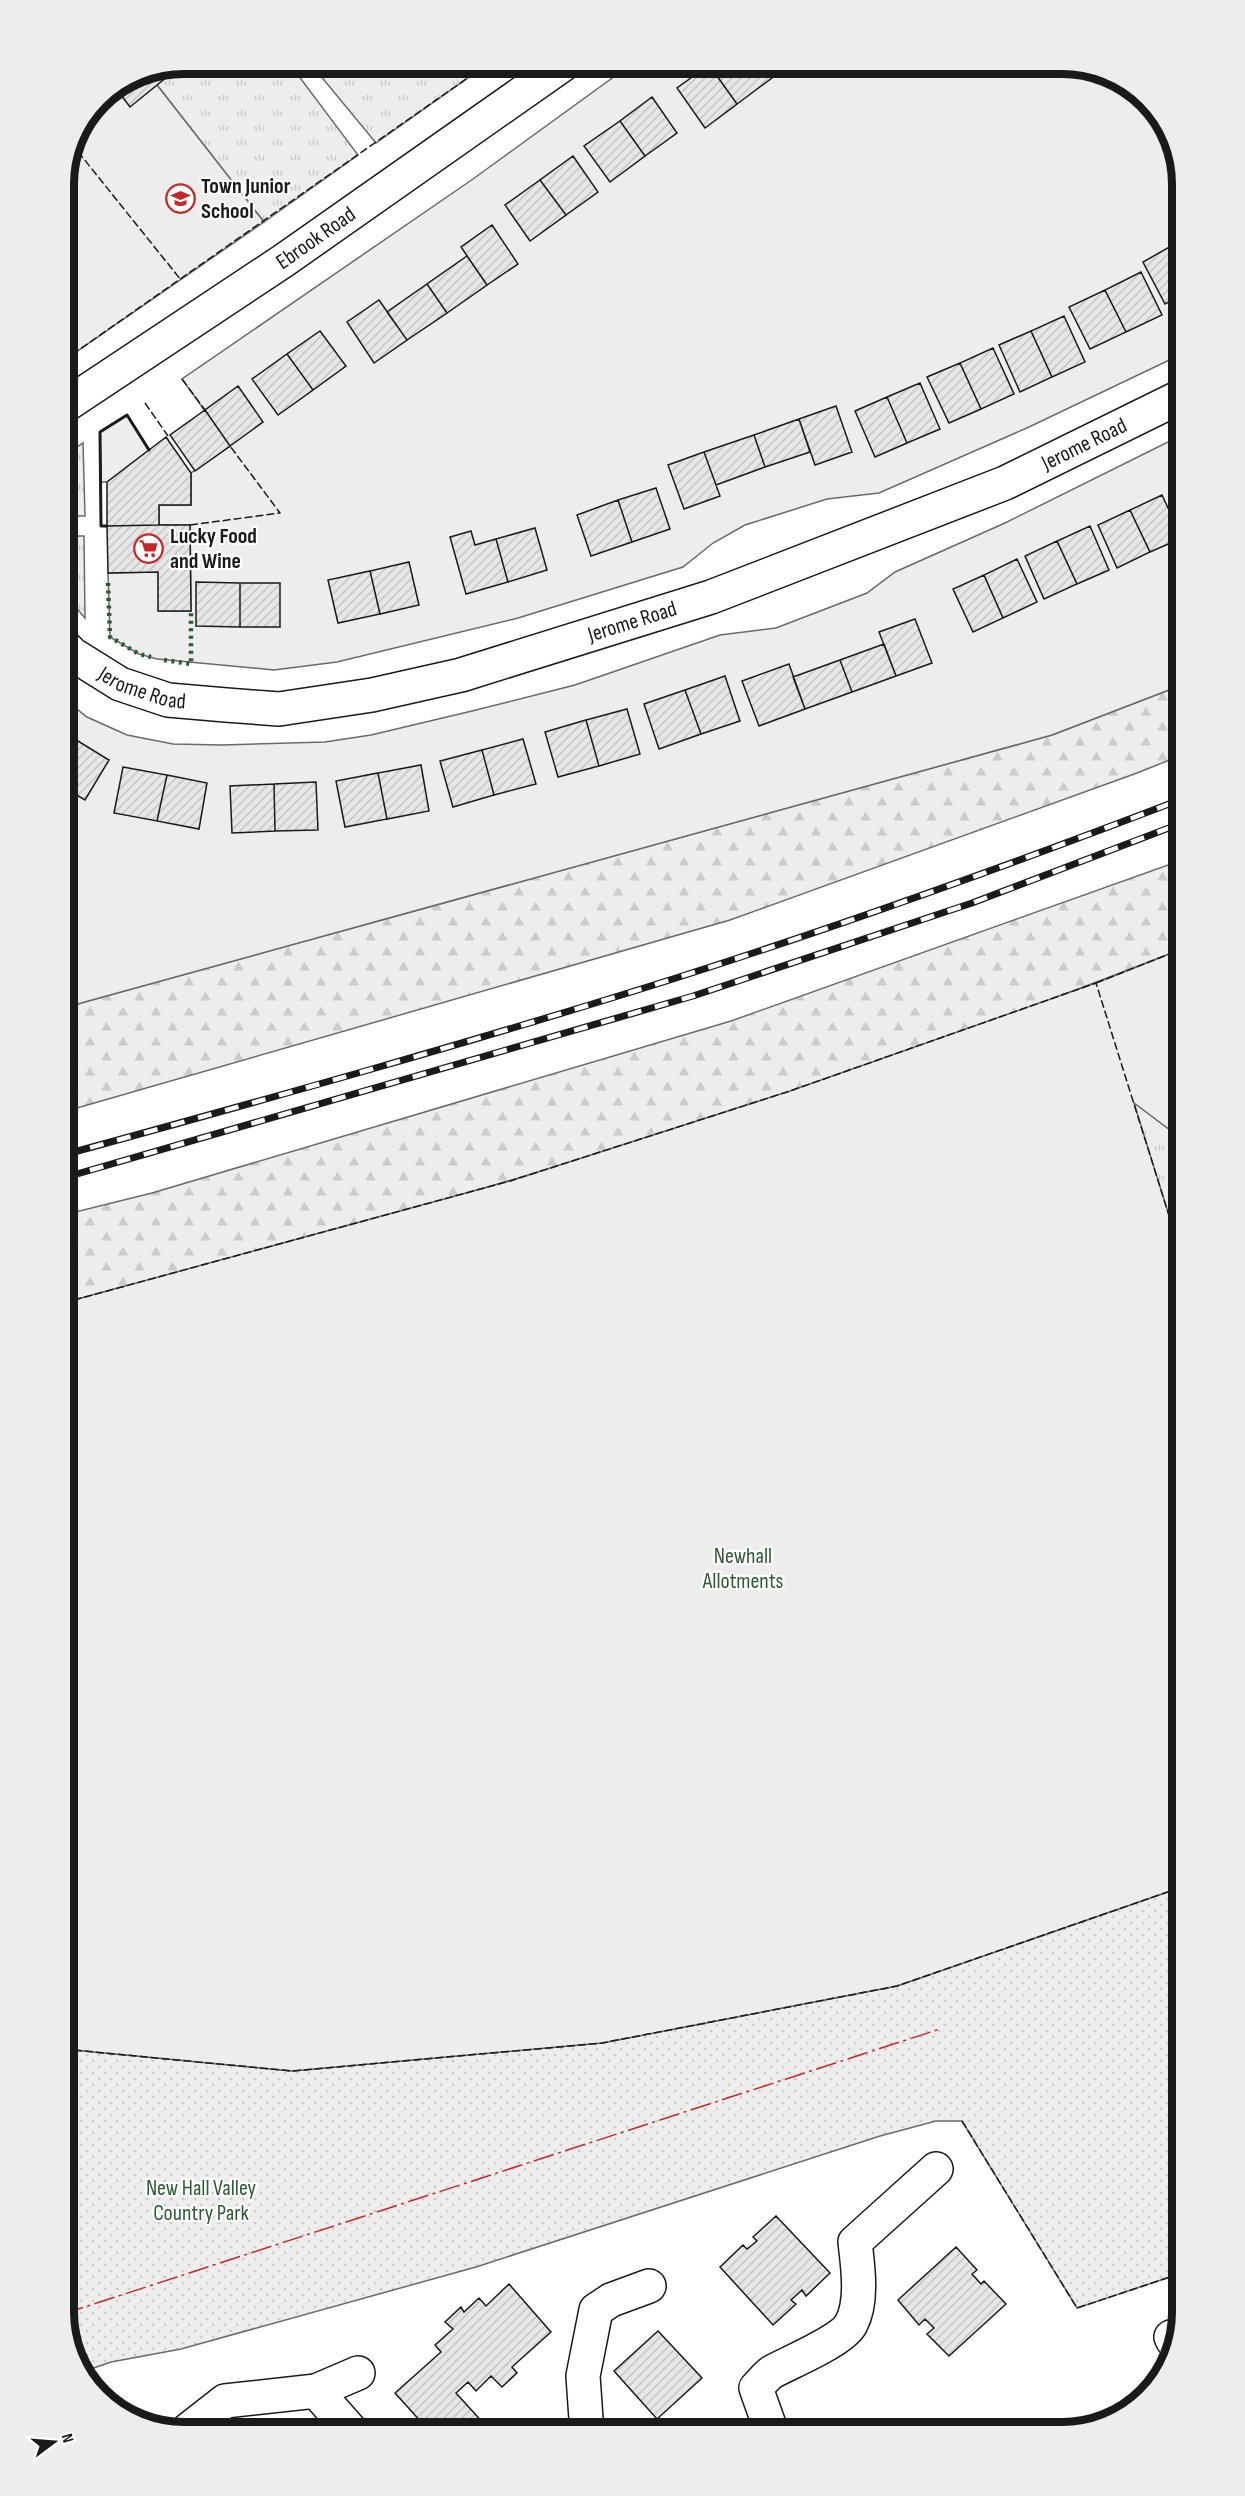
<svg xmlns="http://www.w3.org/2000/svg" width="1245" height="2496" font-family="'Sofia Sans Condensed',sans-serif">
  <defs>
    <pattern id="grass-tufts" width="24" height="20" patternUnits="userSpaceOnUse" patternTransform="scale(1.5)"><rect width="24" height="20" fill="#ededed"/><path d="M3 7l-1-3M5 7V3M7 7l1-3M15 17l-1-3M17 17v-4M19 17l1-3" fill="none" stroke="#cbcbcb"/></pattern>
    <pattern id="forest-firs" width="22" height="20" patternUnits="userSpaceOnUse" patternTransform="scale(1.5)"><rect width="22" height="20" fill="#ededed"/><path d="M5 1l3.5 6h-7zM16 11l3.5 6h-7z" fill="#cbcbcb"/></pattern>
    <pattern id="park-dots" width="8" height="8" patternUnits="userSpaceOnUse" patternTransform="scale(1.5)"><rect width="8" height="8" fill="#ededed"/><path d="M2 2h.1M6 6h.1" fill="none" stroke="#cbcbcb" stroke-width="1.8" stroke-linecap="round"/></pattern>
    <pattern id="building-hatch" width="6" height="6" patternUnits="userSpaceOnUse" patternTransform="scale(1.5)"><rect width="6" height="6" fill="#e6e6e6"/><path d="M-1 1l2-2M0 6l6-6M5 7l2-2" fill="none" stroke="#c5c5c5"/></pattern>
  </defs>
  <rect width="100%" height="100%" fill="#fff"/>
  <path fill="url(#grass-tufts)" stroke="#6a6a6a" stroke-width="1.5" d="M184,63H289L358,155L264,222L157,85Z
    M310,63H489L376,143Z
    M83,443L85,516H63V457Z
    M63,536H84L85,618L63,593Z
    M1129,1098L1182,1139V1257Z"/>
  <path fill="url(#forest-firs)" stroke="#6a6a6a" stroke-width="1.5" d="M1182,685V755L1137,773L730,920L63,1112V1008L1052,735Z
    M1182,860V949C948,1041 708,1123 467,1193C334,1233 198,1267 63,1303V1215L152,1193L731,1021Z"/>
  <path fill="url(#park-dots)" stroke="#6a6a6a" stroke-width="1.5" d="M1182,1887V2273L1077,2308L962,2121H936L880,2136L476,2267L181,2349L111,2362L82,2372L72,2358L63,2313V2049L292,2071L602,2043L897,1986Z"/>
  <path fill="#ededed" stroke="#6a6a6a" stroke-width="1.5" d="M633,63H1070L1135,88L1173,138L1182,183V354L1029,427L879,493L827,499L745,525L713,543L683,567L518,618L337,662L274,670L157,659L139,654L110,637L108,573L158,572L159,611H191L190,525H159V505H191V473L230,446L182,379L473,179Z
    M157,85L264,222L63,361V176L72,137L83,121L119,93L130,106Z
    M127,415L149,450L107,482H101L100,432Z
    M1182,435V685L1052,735L63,1008V698L87,717L127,735L173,744L222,745L325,742L371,735L472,711L575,685L720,635L776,628L867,593L895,572L1005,523Z
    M1182,949V1139L1134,1103L1182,1257V1887L897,1986L602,2043L292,2071L63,2049V1303L510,1181L790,1091L1096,983Z"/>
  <path fill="url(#building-hatch)" stroke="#1a1a1a" stroke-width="1.5" d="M184,63L130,107L115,87L138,72Z
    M734,63H767L776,75L737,104L717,76Z
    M767,63H792L776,75Z
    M709,65L737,104L705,128L677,88Z
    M652,97L677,133L645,156L620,121Z
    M620,121L645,156L610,182L584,146Z
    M573,156L598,192L566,215L540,180Z
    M540,180L566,215L530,241L505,205Z
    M492,225L518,264L487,285L461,247Z
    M1180,241L1182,295L1165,304L1143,262Z
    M467,256L487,285L447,313L427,284Z
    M1141,272L1162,315L1126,332L1105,290Z
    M427,284L447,313L407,340L387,312Z
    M1105,290L1126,332L1090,349L1069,307Z
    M379,300L407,340L374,363L347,322Z
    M1064,316L1085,362L1052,377L1031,331Z
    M320,331L346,366L313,390L287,354Z
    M1031,331L1052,377L1020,392L999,345Z
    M993,348L1014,394L981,409L960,363Z
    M287,354L313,390L278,415L252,379Z
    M960,363L981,409L949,423L927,377Z
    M920,383L940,429L907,443L887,397Z
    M238,386L263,422L230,446L205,410Z
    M887,397L907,443L875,457L855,411Z
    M836,406L852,452L815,465L799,419Z
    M205,410L230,446L195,471L170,435Z
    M799,419L810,452L765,467L754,435Z
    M754,435L765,467L716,485L704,452Z
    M166,437L191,473V505H159V525L107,526V482Z
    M704,452L720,496L684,509L668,465Z
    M656,488L670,529L632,542L618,500Z
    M1182,489V514L1172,494Z
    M1162,495L1182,538L1150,552L1130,510Z
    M618,500L632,542L591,556L577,515Z
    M1130,510L1150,552L1117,568L1098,525Z
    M159,525H190L191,611H158V572L108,573L107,526Z
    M1090,526L1109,570L1077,584L1057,541Z
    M535,528L547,570L508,582L496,539Z
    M471,531L475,545L496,539L508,582L466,594L450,537Z
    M1057,541L1077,584L1044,599L1025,556Z
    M1017,559L1037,602L1003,618L984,575Z
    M409,562L419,605L380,614L370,571Z
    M370,571L380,614L338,623L328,580Z
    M984,575L1003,618L973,632L953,589Z
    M196,582L240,583V627L196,626Z
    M240,583H280V627H240Z
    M915,619L932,663L896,676L879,632Z
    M884,644L896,676L852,692L840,660Z
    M840,660L852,692L805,709L793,677Z
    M789,664L805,709L759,726L742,681Z
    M725,676L740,721L701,734L685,690Z
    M685,690L701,734L659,749L644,704Z
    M627,709L640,754L599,766L586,720Z
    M586,720L599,766L558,777L545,732Z
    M63,732L73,738L63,755Z
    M73,738L109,760L85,800L63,787V755Z
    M523,739L536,784L494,795L482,750Z
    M482,750L494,795L453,807L440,761Z
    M421,765L429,811L387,819L378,773Z
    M123,767L167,775L157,821L114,813Z
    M378,773L387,819L345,827L336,781Z
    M167,775L207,783L199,829L157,821Z
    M316,782L318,830L275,831L274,784Z
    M274,784L275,831L232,833L230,786Z
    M776,2216L830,2273L806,2296L802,2290L791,2300L796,2304L773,2325L720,2267L743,2245L747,2249L757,2241L753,2237Z
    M956,2247L977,2270L972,2274L981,2284L984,2281L1006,2304L949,2356L927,2334L934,2328L925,2319L919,2325L898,2300Z
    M509,2284L551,2332L512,2367L517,2373L502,2387L491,2376L476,2391L468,2382L456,2393L486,2426L479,2433H419L417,2430L423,2424L395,2393L441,2352L435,2345L453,2329L445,2322L461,2307L464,2312L479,2298L486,2306Z
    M658,2331L702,2378L657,2419L614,2371Z"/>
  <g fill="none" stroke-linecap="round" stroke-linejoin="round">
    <defs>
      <g id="minor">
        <path id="s1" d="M63,407L283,261L565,63"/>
        <path id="s2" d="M63,645L72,654L120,684L168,700L226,705L279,709L372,695L461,675L711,597L1005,483L1182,396"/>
        <path d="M1171,2337L1173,2341"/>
        <path d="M316,2391L353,2433"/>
        <path d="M188,2430L225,2401L316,2391L358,2373"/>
        <path d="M587,2433L583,2376L596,2310L611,2300L649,2286"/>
        <path d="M772,2433L756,2388C761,2383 766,2376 772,2372C790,2362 842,2341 851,2324C863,2302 858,2267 855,2242L936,2169"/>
      </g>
    </defs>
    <use href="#minor" stroke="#1a1a1a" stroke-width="36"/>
    <use href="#minor" stroke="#fff" stroke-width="33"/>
    <defs>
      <path id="rail" d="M63,1155C268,1099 473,1042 676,978C846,924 1015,863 1182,799
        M63,1178L693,996L972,903L1182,823"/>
    </defs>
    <use href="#rail" stroke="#1a1a1a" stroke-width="7"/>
    <use href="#rail" stroke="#fff" stroke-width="4.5" stroke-dasharray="14" stroke-linecap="butt"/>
    <path stroke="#2b5a34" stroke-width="4.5" stroke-dasharray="3 4.5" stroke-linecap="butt" d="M108,583L110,637L139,654L151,657
      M164,660L191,664V611"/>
    <path stroke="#1a1a1a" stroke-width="1.5" stroke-dasharray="8 3" stroke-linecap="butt" d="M71,143L181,280
      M63,361L489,63
      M182,379L205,410
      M145,403L168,436
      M190,525L280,513L230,446
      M1096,983L1182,949
      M63,1303L510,1181L790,1091L1096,983L1182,1257
      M63,2049L292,2071L602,2043L897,1986L1182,1887
      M962,2121L1077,2308L1182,2273"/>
    <path stroke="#1a1a1a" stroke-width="3" d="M107,526H101L100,432L127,415L149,450"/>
    <path stroke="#c62828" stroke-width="1.5" stroke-dasharray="21 4.5 3 4.5" stroke-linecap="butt" d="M63,2314L940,2029"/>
  </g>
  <defs>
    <symbol id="school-ring" viewBox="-11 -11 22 22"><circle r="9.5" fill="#fff" stroke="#c62828" stroke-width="1.5"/><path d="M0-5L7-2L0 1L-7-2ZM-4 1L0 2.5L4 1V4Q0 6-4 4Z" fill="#c62828"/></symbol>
    <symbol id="supermarket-ring" viewBox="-11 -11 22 22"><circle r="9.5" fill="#fff" stroke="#c62828" stroke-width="1.5"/><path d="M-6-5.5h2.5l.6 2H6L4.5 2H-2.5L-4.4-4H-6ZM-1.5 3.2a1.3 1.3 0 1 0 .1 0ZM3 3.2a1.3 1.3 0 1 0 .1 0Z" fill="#c62828"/></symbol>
  </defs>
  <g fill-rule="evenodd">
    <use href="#school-ring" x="164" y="182" width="33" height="33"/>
    <use href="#supermarket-ring" x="132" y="532" width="33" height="33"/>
  </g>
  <g text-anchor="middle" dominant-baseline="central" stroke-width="4.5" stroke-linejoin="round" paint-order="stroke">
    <g font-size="22" font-weight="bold" fill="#1a1a1a" stroke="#fff" text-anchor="start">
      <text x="201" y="186">Town Junior<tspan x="201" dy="25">School</tspan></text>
      <text x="170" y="536">Lucky Food<tspan x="170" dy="25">and Wine</tspan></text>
    </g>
    <g font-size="22" fill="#1a1a1a" stroke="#fff">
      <text stroke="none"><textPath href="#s1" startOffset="304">Ebrook Road</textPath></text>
      <text stroke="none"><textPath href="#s2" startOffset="1082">Jerome Road</textPath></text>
      <text stroke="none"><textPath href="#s2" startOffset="596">Jerome Road</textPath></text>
      <text stroke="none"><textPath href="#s2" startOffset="92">Jerome Road</textPath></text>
    </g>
    <g font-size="22" fill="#2b5a34" stroke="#fff">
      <text x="743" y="1556">Newhall<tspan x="743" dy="25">Allotments</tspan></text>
      <text x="201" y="2188">New Hall Valley<tspan x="201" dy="25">Country Park</tspan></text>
    </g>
  </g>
  <path d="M0 0H1245V2496H0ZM184 74H1062A110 110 0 0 1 1172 184V2312A110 110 0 0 1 1062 2422H184A110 110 0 0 1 74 2312V184A110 110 0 0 1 184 74Z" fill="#ededed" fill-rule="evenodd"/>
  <path fill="none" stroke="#1a1a1a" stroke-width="8" d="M184 74H1062A110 110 0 0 1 1172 184V2312A110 110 0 0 1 1062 2422H184A110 110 0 0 1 74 2312V184A110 110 0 0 1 184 74Z"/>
  <g transform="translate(54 2442) rotate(74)" stroke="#ffffff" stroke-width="4.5" paint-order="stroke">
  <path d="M0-4.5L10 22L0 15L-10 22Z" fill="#1a1a1a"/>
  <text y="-9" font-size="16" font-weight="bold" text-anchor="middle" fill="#1a1a1a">N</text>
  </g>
</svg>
